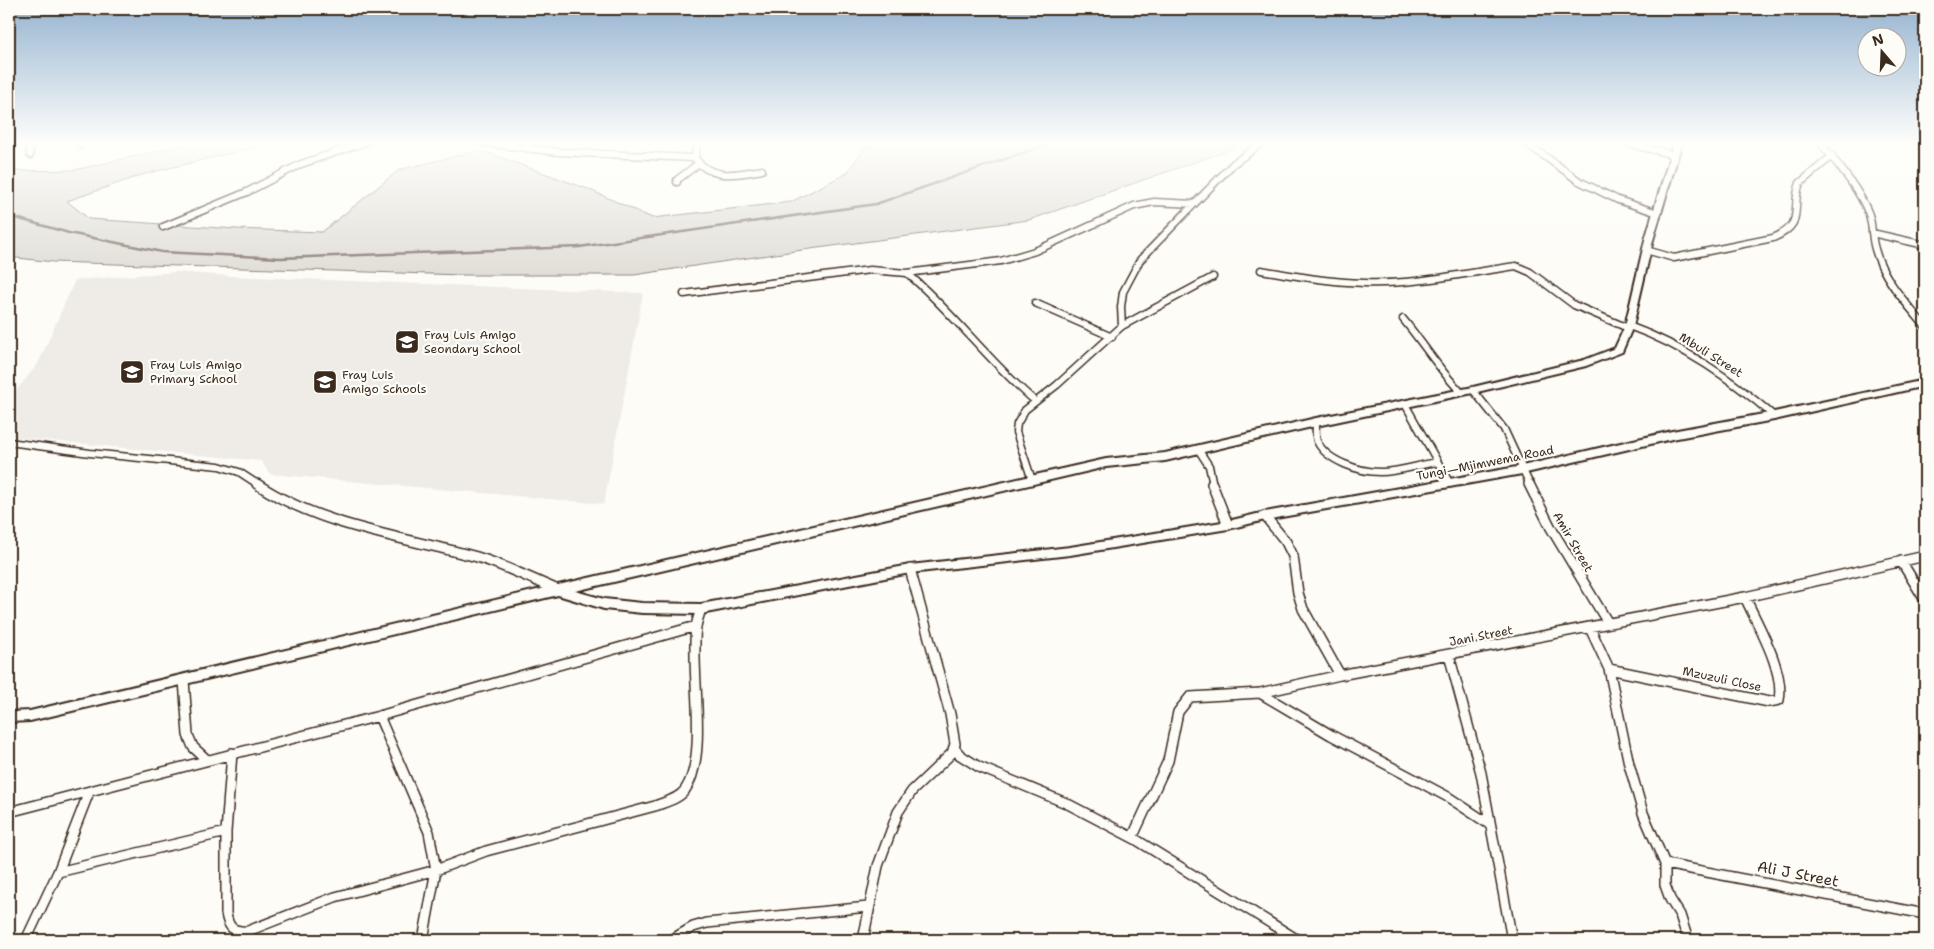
<svg xmlns="http://www.w3.org/2000/svg" width="1934" height="949" font-family="'Shantell Sans',sans-serif">
  <rect width="100%" height="100%" fill="#fdfcf7"/>
  <filter id="ink" filterUnits="userSpaceOnUse"><feTurbulence type="fractalNoise" baseFrequency=".02" numOctaves="2"/><feDisplacementMap in="SourceGraphic" scale="10" xChannelSelector="R" yChannelSelector="G"/><feConvolveMatrix kernelMatrix="1 2 1 2 8 2 1 2 1" color-interpolation-filters="sRGB"/></filter>
  <g filter="url(#ink)">
    <path fill="#efece7" d="M175,272L232,276L643,293L604,504L270,474L261,461L9,437V399L38,364L75,280Z"/>
    <path fill="#e1ded7" stroke="#8e847a" d="M198,142H276L145,174L67,201L89,219L236,229L322,232L399,170L480,150L588,189L652,218L791,202L847,173L864,149L879,142H1241L1229,150L1029,220L795,251L634,275H462L53,262L9,257V171L74,170Z"/>
    <g fill="none" stroke-linecap="round" stroke-linejoin="round">
      <path stroke="#887d74" stroke-width="2.5" d="M9,216L69,233L162,252L280,258L579,247L876,204L1054,142"/>
      <defs>
        <path id="street-far1" d="M29,142L30,155
          M81,142V145
          M477,142L558,152L695,158
          M697,142L695,158C711,181 738,174 762,170
          M1525,142L1579,181L1618,200L1658,213
          M1623,142L1674,155
          M1820,142C1837,164 1857,186 1868,212C1873,223 1871,237 1875,249C1883,279 1906,303 1925,326
          M677,182V180L698,164
          M163,227L247,192L301,164L366,142
          M1872,233L1925,245
          M1646,250L1674,258L1773,238C1807,224 1790,208 1800,183L1832,156
          M1261,270C1295,276 1329,282 1364,283C1414,285 1466,273 1516,266L1530,272L1574,305L1628,328
          M907,273C953,312 989,362 1035,401
          M684,294L870,270L907,273L1001,261L1035,251L1134,206L1154,202L1194,204
          M1035,303L1112,337
          M1403,319C1423,343 1439,370 1461,392
          M1122,326L1121,307L1123,292L1140,260L1233,164L1263,142
          M1629,326C1684,346 1730,378 1774,416
          M1473,390L1504,429L1530,485
          M1405,404L1449,482
          M1316,422C1316,428 1315,436 1317,441C1326,461 1360,472 1380,472C1399,472 1418,465 1437,462
          M9,442L90,453L219,466L239,472L259,485
          M1198,449L1209,466L1213,485
          M1032,480L1016,432L1017,424L1025,410L1057,385L1122,326L1213,277"/>
        <path id="street" d="M257,484C321,527 404,537 477,557C504,565 531,579 558,590
          M1212,484L1228,525
          M1529,484L1551,528L1608,623
          M1265,516L1286,542L1293,556L1298,593L1303,609L1340,675
          M1901,561L1925,600
          M1590,628L1609,669L1629,764L1643,813L1665,864V885L1670,899L1680,915L1688,940
          M1449,655L1481,773L1512,940
          M1609,669L1769,702L1779,700C1785,670 1757,624 1745,597
          M184,680L188,735L193,747L207,760
          M1260,693L1331,735L1448,797L1489,824
          M379,716L429,832L436,870L423,940
          M954,748L960,755L979,767L1066,803L1135,839L1298,940
          M232,753L226,832V913C228,928 233,932 248,931L335,897L436,870L486,851L655,806C665,802 679,799 685,790C709,756 690,670 696,627C697,621 699,615 701,609
          M9,812L379,716L696,626
          M1133,836L1168,761L1178,712L1190,697L1260,693L1340,675L1745,597L1925,556
          M1665,864L1925,914
          M58,872L226,832
          M26,940L58,872L89,792
          M671,940L693,927L707,923L868,907
          M863,940L878,866L898,812L912,791L952,753L955,744L950,714L910,569"/>
        <path id="secondary" d="M1674,142H1682L1653,240L1633,326L1622,352L1586,366L1473,393L1316,426L1165,461L1106,467L575,591L604,599L642,603L701,604L910,565L1070,547L1228,521L1265,512L1522,466L1672,431L1774,412L1925,380V386L1774,420L1672,439L1522,474L1265,520L1228,529L1070,555L910,573L701,614L642,613L604,609L558,595L30,721L9,722V712L30,711L558,585L1035,475L1106,459L1165,453L1316,418L1473,387L1584,360L1615,348L1625,326L1645,240Z"/>
      </defs>
      <use href="#street-far1" stroke="#3b2a1e" stroke-width="9"/>
      <use href="#street" stroke="#3b2a1e" stroke-width="12"/>
      <use href="#secondary" stroke="#3b2a1e" stroke-width="4"/>
      <use href="#street-far1" stroke="#fdfcf7" stroke-width="6"/>
      <use href="#street" stroke="#fdfcf7" stroke-width="9"/>
      <use href="#secondary" fill="#fdfcf7" fill-rule="evenodd"/>
    </g>
  </g>
  <linearGradient id="sky" x2="0" y2="1"><stop stop-color="#96b4d0"/><stop offset="0.52" stop-color="#fefefb"/><stop offset="1" stop-color="#fefefb" stop-opacity="0"/></linearGradient>
  <rect width="1934" height="275" fill="url(#sky)"/>
  <defs>
    <symbol id="school-square" viewBox="-11 -11 22 22"><rect x="-9" y="-9" width="18" height="18" rx="4" fill="#3b2a1e" stroke="#fdfcf7"/><path d="M0-5L7-2L0 1L-7-2ZM-4 1L0 2.5L4 1V4Q0 6-4 4Z" fill="#fff"/></symbol>
  </defs>
  <g fill-rule="evenodd">
    <use href="#school-square" x="393" y="328" width="28" height="28"/>
    <use href="#school-square" x="118" y="358" width="28" height="28"/>
    <use href="#school-square" x="311" y="368" width="28" height="28"/>
  </g>
  <g text-anchor="middle" dominant-baseline="central" stroke-width="4.5" stroke-linejoin="round" paint-order="stroke">
    <g font-size="12" fill="#3b2a1e" stroke="#fdfcf7" text-anchor="start">
      <text x="424" y="335">Fray Luis Amigo<tspan x="424" dy="14">Seondary School</tspan></text>
      <text x="150" y="365">Fray Luis Amigo<tspan x="150" dy="14">Primary School</tspan></text>
      <text x="342" y="375">Fray Luis<tspan x="342" dy="14">Amigo Schools</tspan></text>
    </g>
    <g font-size="12" fill="#3b2a1e" stroke="#fdfcf7">
      <text transform="translate(1711 355) rotate(32)">Mbuli Street</text>
      <text transform="translate(1485 463) rotate(-11)">Tungi—Mjimwema Road</text>
      <text transform="translate(1573 542) rotate(60)">Amir Street</text>
      <text transform="translate(1481 636) rotate(-11)">Jani Street</text>
      <text transform="translate(1722 679) rotate(12)">Mzuzuli Close</text>
    </g>
    <g font-size="15" fill="#3b2a1e" stroke="#fdfcf7">
      <text transform="translate(1798 874) rotate(11)">Ali J Street</text>
    </g>
  </g>
  <rect width="1934" height="949" fill="none" stroke="#fdfcf7" stroke-width="30"/>
  <rect x="15" y="15" width="1904" height="919" fill="none" stroke="#3b2a1e" stroke-width="2" filter="url(#ink)"/>
  <g transform="translate(1882 52) rotate(341)"><circle r="24" fill="#fdfcf7" stroke="#afa8a0"/>
  <path d="M0-4L9 19L0 12L-9 19Z" fill="#3b2a1e"/>
  <text y="-8" font-size="14" font-weight="bold" text-anchor="middle" fill="#3b2a1e">N</text>
  </g>
</svg>
